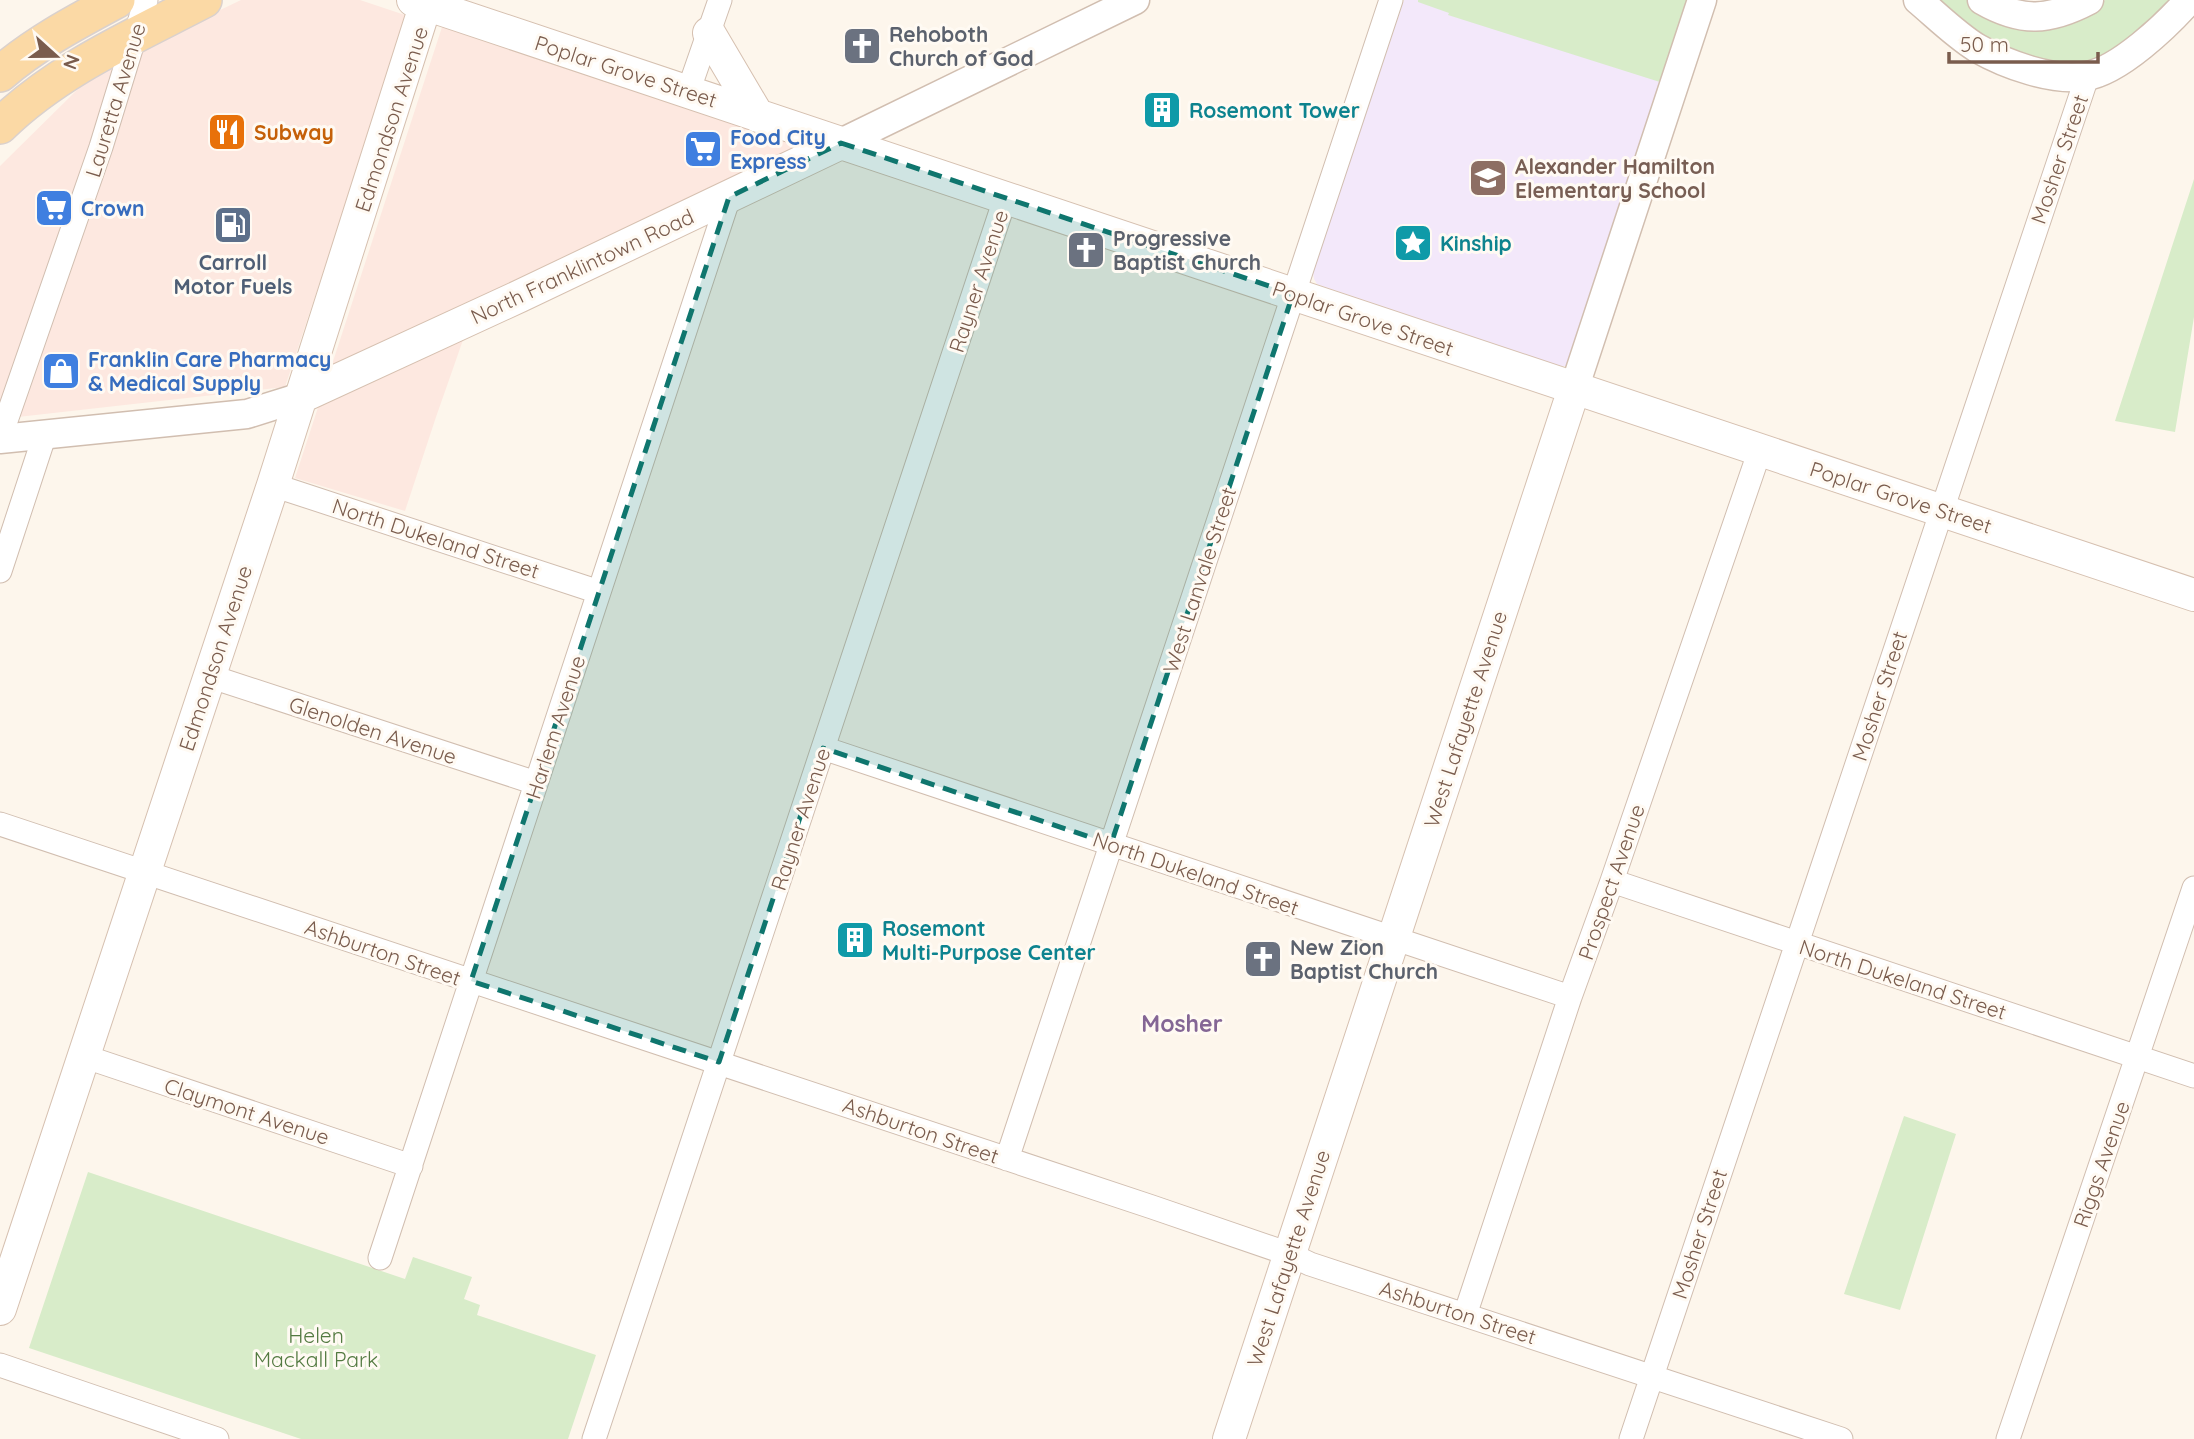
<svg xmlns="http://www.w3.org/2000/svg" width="2194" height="1439" font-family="Quicksand,sans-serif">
  <rect width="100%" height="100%" fill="#fdf6ec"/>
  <path fill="#fde8e0" d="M241,0H360L408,16L285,387L0,419V166L81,86L187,26Z
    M443,24L802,143L477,300L436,417L405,511L295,478Z"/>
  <path fill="#f3e8fa" d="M1404,0H1690L1572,362L1566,366H1560L1325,287L1317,284L1314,279L1313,272Z"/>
  <path fill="#d8ecc9" d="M1418,0H1689L1663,83L1448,15L1449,13L1418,2Z
    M1936,0H1968L1990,13L2101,4L2105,0H2175L2115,53L2089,63L2060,65L2023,55L1966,26Z
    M2194,179V317L2175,432L2115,421Z
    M1904,1116L1956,1134L1900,1310L1844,1294Z
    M88,1172L405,1279L413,1257L472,1277L464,1299L480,1305L477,1315L596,1355L568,1439H301L29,1348Z"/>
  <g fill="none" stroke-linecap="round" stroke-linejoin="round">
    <defs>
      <path id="minor" d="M688,92L720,0
        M0,438L101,147L146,0
        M273,485L599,592
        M0,571L45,434
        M209,676L536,783
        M823,748L1570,997
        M0,824L1152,1207L1289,1254L1310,1264L1841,1439
        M1612,881L2194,1076
        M83,1056L411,1166
        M1007,1159L1391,0
        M380,1258L729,197
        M1465,1315L1570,997L1612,881L1760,450
        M0,1365L217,1439
        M594,1439L1005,199
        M1631,1439L2087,77
        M2008,1439L2194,888"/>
      <path id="tertiary" d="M1918,0C1937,16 1956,35 1977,48C2005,64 2053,82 2086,76C2119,71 2167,25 2189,0
        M1982,0C2022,23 2049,21 2089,0
        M841,143L1135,0
        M1574,389L1702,0
        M0,439L247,414L301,397"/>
      <path id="secondary" d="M413,0L2194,595
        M709,33L758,116
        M301,397L520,296L841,143
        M0,1309L273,485L427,0
        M1229,1439L1574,389"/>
      <path id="primary" d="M0,74C36,43 76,22 117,0
        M0,126C57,70 133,37 204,0"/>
    </defs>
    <use href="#minor" stroke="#d1beb0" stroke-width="25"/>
    <use href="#tertiary" stroke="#d1beb0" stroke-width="31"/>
    <use href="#secondary" stroke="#d6c0b0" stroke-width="34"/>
    <use href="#primary" stroke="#dad1cd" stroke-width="38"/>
    <use href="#minor" stroke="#fff" stroke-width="23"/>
    <use href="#tertiary" stroke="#fff" stroke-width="28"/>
    <use href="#secondary" stroke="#fff" stroke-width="32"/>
    <use href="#primary" stroke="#fbd9a5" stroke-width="35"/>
  </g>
  <path fill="#0f766e" fill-opacity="0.2" stroke="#0f766e" stroke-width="5" stroke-dasharray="14 9" stroke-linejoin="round" d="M841,143L1293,294L1111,844L823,748L719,1062L471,981L729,197Z"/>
  <defs>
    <symbol id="church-square" viewBox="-11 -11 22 22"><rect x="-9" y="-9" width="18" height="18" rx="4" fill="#6b7280" stroke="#fffaf3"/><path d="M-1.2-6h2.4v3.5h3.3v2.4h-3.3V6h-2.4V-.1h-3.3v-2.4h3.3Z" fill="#fff"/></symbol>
    <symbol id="building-square" viewBox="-11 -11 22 22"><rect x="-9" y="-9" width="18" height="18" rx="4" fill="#0f9aa8" stroke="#fffaf3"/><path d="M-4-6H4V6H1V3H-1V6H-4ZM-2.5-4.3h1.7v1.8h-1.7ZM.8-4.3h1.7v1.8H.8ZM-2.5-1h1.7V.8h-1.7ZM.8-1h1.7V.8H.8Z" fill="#fff"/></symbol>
    <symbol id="restaurant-square" viewBox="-11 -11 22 22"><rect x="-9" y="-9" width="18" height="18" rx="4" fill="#e8710a" stroke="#fffaf3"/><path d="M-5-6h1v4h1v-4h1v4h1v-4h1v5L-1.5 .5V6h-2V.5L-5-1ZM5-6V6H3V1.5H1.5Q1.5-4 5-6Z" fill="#fff"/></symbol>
    <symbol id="supermarket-square" viewBox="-11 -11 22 22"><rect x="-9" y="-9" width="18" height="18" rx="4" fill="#3f7fe0" stroke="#fffaf3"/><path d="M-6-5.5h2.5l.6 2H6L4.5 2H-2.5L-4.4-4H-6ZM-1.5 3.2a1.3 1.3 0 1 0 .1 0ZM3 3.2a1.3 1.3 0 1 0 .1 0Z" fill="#fff"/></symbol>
    <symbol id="school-square" viewBox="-11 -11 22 22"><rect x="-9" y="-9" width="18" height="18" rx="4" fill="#8d6e63" stroke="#fffaf3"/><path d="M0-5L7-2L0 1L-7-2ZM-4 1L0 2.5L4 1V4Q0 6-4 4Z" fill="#fff"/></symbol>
    <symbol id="fuel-square" viewBox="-11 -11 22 22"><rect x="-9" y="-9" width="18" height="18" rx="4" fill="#5c6f8a" stroke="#fffaf3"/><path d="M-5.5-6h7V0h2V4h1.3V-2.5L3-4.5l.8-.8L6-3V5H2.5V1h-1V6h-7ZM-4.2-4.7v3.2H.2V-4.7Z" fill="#fff"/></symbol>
    <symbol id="sight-square" viewBox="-11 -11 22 22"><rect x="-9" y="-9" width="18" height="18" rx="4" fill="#0f9aa8" stroke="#fffaf3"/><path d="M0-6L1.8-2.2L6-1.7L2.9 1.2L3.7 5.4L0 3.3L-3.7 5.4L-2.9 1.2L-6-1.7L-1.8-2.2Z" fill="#fff"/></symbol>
    <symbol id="shop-square" viewBox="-11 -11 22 22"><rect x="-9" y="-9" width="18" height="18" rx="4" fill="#3f7fe0" stroke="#fffaf3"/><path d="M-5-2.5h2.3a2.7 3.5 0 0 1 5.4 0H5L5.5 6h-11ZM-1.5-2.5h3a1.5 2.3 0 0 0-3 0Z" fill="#fff"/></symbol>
  </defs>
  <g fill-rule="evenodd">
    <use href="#church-square" x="840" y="24" width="44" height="44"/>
    <use href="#building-square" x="1140" y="88" width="44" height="44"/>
    <use href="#restaurant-square" x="205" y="110" width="44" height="44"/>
    <use href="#supermarket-square" x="681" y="127" width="44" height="44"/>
    <use href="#school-square" x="1466" y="156" width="44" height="44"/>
    <use href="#supermarket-square" x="32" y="186" width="44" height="44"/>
    <use href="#fuel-square" x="211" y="203" width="44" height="44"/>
    <use href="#sight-square" x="1391" y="221" width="44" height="44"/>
    <use href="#church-square" x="1064" y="228" width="44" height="44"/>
    <use href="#shop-square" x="39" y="349" width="44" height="44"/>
    <use href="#building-square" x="833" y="918" width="44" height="44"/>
    <use href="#church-square" x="1241" y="937" width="44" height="44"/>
  </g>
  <g text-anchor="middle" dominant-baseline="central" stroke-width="6" stroke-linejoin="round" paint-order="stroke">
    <g font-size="21" font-weight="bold" fill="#5b616d" stroke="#fffaf3" text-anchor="start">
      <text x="889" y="34">Rehoboth<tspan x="889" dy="24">Church of God</tspan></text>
      <text x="1113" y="238">Progressive<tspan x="1113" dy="24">Baptist Church</tspan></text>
      <text x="1290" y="947">New Zion<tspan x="1290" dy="24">Baptist Church</tspan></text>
    </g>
    <g font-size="21" fill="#7a5c4d" stroke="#fffaf3">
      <text transform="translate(626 71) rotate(18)">Poplar Grove Street</text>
      <text transform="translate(115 100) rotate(-73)">Lauretta Avenue</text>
      <text transform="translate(391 119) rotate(-72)">Edmondson Avenue</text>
      <text transform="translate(2059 159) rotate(-71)">Mosher Street</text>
      <text transform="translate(582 266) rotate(-25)">North Franklintown Road</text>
      <text transform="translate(978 281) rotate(-72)">Rayner Avenue</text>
      <text transform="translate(1363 318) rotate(19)">Poplar Grove Street</text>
      <text transform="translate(1901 497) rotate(18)">Poplar Grove Street</text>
      <text transform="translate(436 538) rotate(18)">North Dukeland Street</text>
      <text transform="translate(1199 580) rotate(-72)">West Lanvale Street</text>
      <text transform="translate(215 658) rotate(-72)">Edmondson Avenue</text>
      <text transform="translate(1879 696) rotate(-72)">Mosher Street</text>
      <text transform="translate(1465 719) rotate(-72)">West Lafayette Avenue</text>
      <text transform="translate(555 727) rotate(-72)">Harlem Avenue</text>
      <text transform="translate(373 730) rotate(18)">Glenolden Avenue</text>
      <text transform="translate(800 819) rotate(-72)">Rayner Avenue</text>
      <text transform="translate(1196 873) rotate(19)">North Dukeland Street</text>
      <text transform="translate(1611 882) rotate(-71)">Prospect Avenue</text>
      <text transform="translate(383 952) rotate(19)">Ashburton Street</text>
      <text transform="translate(1903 979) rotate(18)">North Dukeland Street</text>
      <text transform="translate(247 1111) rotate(18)">Claymont Avenue</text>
      <text transform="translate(921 1130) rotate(19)">Ashburton Street</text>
      <text transform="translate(2101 1164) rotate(-71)">Riggs Avenue</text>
      <text transform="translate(1699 1234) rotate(-72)">Mosher Street</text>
      <text transform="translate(1288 1258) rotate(-72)">West Lafayette Avenue</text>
      <text transform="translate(1458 1312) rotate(18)">Ashburton Street</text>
    </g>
    <g font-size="21" font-weight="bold" fill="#0d838f" stroke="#fffaf3" text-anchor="start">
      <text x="1189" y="110">Rosemont Tower</text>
      <text x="1440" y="243">Kinship</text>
      <text x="882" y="928">Rosemont<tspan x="882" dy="24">Multi-Purpose Center</tspan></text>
    </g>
    <g font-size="21" font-weight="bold" fill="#c56008" stroke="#fffaf3" text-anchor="start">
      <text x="254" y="132">Subway</text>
    </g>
    <g font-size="21" font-weight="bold" fill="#366cbe" stroke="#fffaf3" text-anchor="start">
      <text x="730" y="137">Food City<tspan x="730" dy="24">Express</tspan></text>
      <text x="81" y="208">Crown</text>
      <text x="88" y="359">Franklin Care Pharmacy<tspan x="88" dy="24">&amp; Medical Supply</tspan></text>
    </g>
    <g font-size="21" font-weight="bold" fill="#785e54" stroke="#fffaf3" text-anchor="start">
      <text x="1515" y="166">Alexander Hamilton<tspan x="1515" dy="24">Elementary School</tspan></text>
    </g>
    <g font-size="21" font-weight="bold" fill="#4e5e75" stroke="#fffaf3">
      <text x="233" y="262">Carroll<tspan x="233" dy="24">Motor Fuels</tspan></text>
    </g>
    <g font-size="21" fill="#537a41" stroke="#fffaf3">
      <text x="316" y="1335">Helen<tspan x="316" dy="24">Mackall Park</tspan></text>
    </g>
    <g font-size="23" font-weight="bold" fill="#846695" stroke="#fffaf3">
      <text x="1182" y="1023">Mosher</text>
    </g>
  </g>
  <g transform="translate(56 56) rotate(111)" stroke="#fffaf3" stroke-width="5" paint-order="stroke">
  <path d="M0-5L12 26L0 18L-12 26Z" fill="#7a5c4d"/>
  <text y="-10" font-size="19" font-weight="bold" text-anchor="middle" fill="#7a5c4d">N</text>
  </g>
  <path d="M1949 52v10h149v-10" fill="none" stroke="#7a5c4d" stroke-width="3.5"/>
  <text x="1960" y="52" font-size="21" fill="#7a5c4d" stroke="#fffaf3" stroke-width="5" paint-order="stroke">50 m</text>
</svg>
